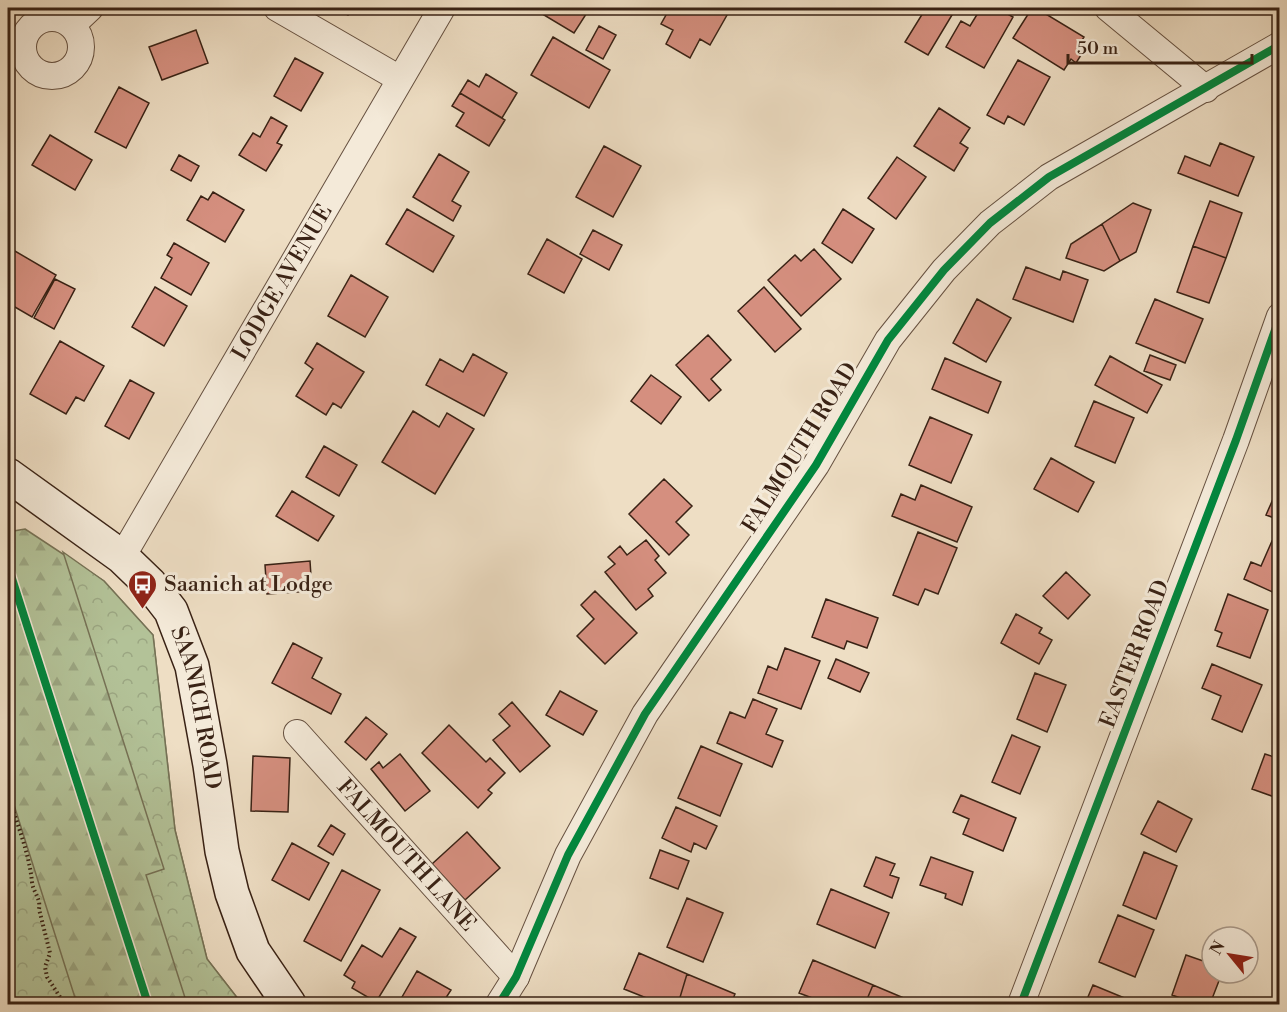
<svg xmlns="http://www.w3.org/2000/svg" width="1287" height="1012" font-family="'Libre Bodoni',serif">
  <defs>
    <pattern id="forest-firs" width="22" height="20" patternUnits="userSpaceOnUse" patternTransform="scale(1.5)"><rect width="22" height="20" fill="#b3c298"/><path d="M5 1l3.5 6h-7zM16 11l3.5 6h-7z" fill="#9ba682"/></pattern>
    <pattern id="park-crowns" width="20" height="18" patternUnits="userSpaceOnUse" patternTransform="scale(1.5)"><rect width="20" height="18" fill="#b3c298"/><path d="M2 6a3 3 0 1 1 6 0M12 15a3 3 0 1 1 6 0" fill="none" stroke="#9ba682"/></pattern>
  </defs>
  <rect width="100%" height="100%" fill="#eedec4"/>
  <filter id="stains"><feTurbulence type="fractalNoise" baseFrequency=".00333" numOctaves="4"/><feColorMatrix values="0 0 0 0 .2 0 0 0 0 .09 0 0 0 0 .02 0 0 0 .5 -.17"/></filter>
  <radialGradient id="worn" r=".72"><stop offset=".6" stop-color="#630" stop-opacity="0"/><stop offset="1" stop-color="#630" stop-opacity=".3"/></radialGradient>
  <path fill="url(#forest-firs)" stroke="#767256" stroke-width="1.5" d="M25,529L104,581L153,635L175,830L207,959L242,1004H8V532Z"/>
  <path fill="url(#park-crowns)" stroke="#767256" stroke-width="1.5" d="M63,552L104,581L153,635L175,830L207,959L242,1004H187L146,875L164,869Z
    M8,786L77,1004H8Z"/>
  <path fill="#d58f7f" stroke="#392215" stroke-width="1.5" d="M335,8H353L348,15Z
    M542,8H590L574,33L539,12Z
    M670,8H731L710,45L700,39L690,58L666,44L673,30L661,24Z
    M926,8H939L952,15L928,55L905,42Z
    M981,8H997L1013,17L984,68L946,47L961,21L970,26Z
    M1032,8H1036L1084,37L1077,49L1083,52L1076,63L1071,59L1064,70L1013,38Z
    M599,26L616,35L603,59L586,50Z
    M196,30L208,63L162,80L149,47Z
    M553,37L610,70L589,108L531,75Z
    M295,58L323,73L301,111L274,96Z
    M1018,60L1050,77L1024,125L1008,116L1004,124L987,115Z
    M486,74L517,93L502,118L460,93L468,80L479,87Z
    M119,87L149,103L126,148L95,132Z
    M460,93L505,120L489,146L456,126L464,113L452,106Z
    M939,108L970,128L960,143L968,148L954,171L914,146Z
    M271,117L287,126L277,143L282,145L266,171L239,155L253,133L260,137Z
    M50,135L92,160L75,190L32,165Z
    M1220,143L1254,157L1238,196L1178,173L1185,156L1210,166Z
    M604,146L641,166L613,217L576,197Z
    M439,154L469,172L452,201L461,206L453,221L413,197Z
    M179,155L199,166L191,181L171,170Z
    M897,157L926,177L896,219L868,198Z
    M213,192L244,210L225,242L187,220L201,196L208,200Z
    M1210,201L1242,213L1226,258L1193,246Z
    M1133,203L1151,210L1136,252L1120,261L1102,224Z
    M407,209L454,236L433,272L386,244Z
    M843,209L874,229L852,263L822,243Z
    M1102,224L1120,261L1104,271L1066,258L1071,244Z
    M593,230L622,245L609,270L580,254Z
    M547,239L582,259L564,293L528,274Z
    M174,243L209,263L191,295L161,278L172,258L167,255Z
    M1193,246L1226,258L1209,303L1177,292Z
    M8,247L56,275L32,317L8,303Z
    M814,249L841,279L801,316L768,280L795,255L801,261Z
    M1026,267L1060,280L1063,271L1088,280L1073,322L1013,299Z
    M351,275L388,297L365,337L328,316Z
    M55,279L75,289L54,329L34,318Z
    M155,287L187,306L164,346L132,327Z
    M764,287L801,329L775,352L738,311Z
    M977,299L1011,318L986,362L953,343Z
    M1155,299L1203,319L1185,363L1136,343Z
    M708,335L731,360L711,379L721,390L709,401L676,365Z
    M60,341L104,366L84,401L76,397L66,414L30,394Z
    M317,343L364,372L341,408L333,403L326,415L296,396L313,369L305,363Z
    M473,354L507,373L484,416L426,385L440,359L463,372Z
    M1150,355L1176,365L1170,380L1144,371Z
    M1110,356L1162,385L1147,413L1095,385Z
    M945,358L1001,382L988,413L932,389Z
    M651,375L681,397L661,424L631,401Z
    M130,380L154,393L129,439L105,426Z
    M1094,401L1134,418L1115,463L1075,446Z
    M413,411L439,427L447,413L474,429L435,494L382,462Z
    M930,417L972,435L951,483L909,465Z
    M324,446L357,465L339,496L306,477Z
    M1051,458L1094,482L1078,512L1034,489Z
    M664,479L692,506L676,522L689,535L669,555L629,514Z
    M1280,483V520L1266,515Z
    M921,485L972,507L957,542L892,516L901,494L915,500Z
    M292,491L334,516L318,541L276,516Z
    M918,532L957,548L938,594L925,589L918,605L893,595Z
    M646,540L659,556L655,560L666,573L648,589L653,596L636,610L605,572L615,564L608,557L620,546L627,555Z
    M1272,541L1280,545L1279,595L1244,579L1251,562L1261,566Z
    M310,561L312,591L267,594L265,565Z
    M1066,572L1090,595L1068,619L1043,596Z
    M595,591L637,633L605,664L577,636L594,619L581,605Z
    M1228,594L1268,610L1250,658L1217,646L1222,633L1215,630Z
    M826,599L878,618L867,648L847,641L844,649L812,637Z
    M1016,614L1042,628L1039,633L1052,640L1039,664L1001,643Z
    M293,643L322,658L312,678L341,694L331,714L272,683Z
    M785,648L820,661L801,709L758,693L768,666L777,670Z
    M836,659L869,673L860,692L828,678Z
    M1212,664L1262,685L1242,732L1212,719L1221,696L1202,688Z
    M1035,673L1066,685L1047,732L1017,719Z
    M560,691L597,711L583,735L546,715Z
    M753,699L777,709L766,734L783,741L772,767L717,743L730,712L745,718Z
    M512,702L550,746L520,772L493,740L510,726L499,714Z
    M366,717L387,734L366,760L345,742Z
    M449,725L486,762L490,758L505,773L488,790L492,793L478,808L422,753Z
    M1012,735L1040,747L1020,794L992,782Z
    M701,746L742,764L720,816L678,798Z
    M400,754L430,791L405,811L371,769L379,762L383,768Z
    M1265,754L1280,759V799L1252,789Z
    M253,756L290,758L288,812L251,811Z
    M961,795L1016,818L1003,851L963,834L969,819L953,812Z
    M1158,801L1192,819L1176,852L1141,834Z
    M676,807L717,826L706,849L694,843L691,852L662,838Z
    M331,825L345,834L333,855L318,846Z
    M467,832L500,868L465,900L432,864Z
    M292,843L329,863L309,900L272,880Z
    M660,850L689,861L678,889L650,878Z
    M1144,852L1177,866L1156,919L1123,905Z
    M876,857L895,864L890,875L899,878L892,898L864,886Z
    M931,857L973,872L962,905L945,898L946,894L920,885Z
    M342,870L380,890L341,961L304,941Z
    M831,889L889,913L875,948L817,924Z
    M687,898L723,913L703,962L667,947Z
    M1118,915L1154,930L1135,977L1099,962Z
    M400,928L416,937L376,1002L352,988L355,982L344,975L362,945L382,957Z
    M639,953L687,974L678,1004L661,998L659,1003L624,989Z
    M1186,955L1212,964V973H1222L1210,1004H1197L1172,995Z
    M813,960L873,985L865,1004H828L799,993Z
    M417,971L451,990L442,1004H398Z
    M687,974L735,994L731,1004H678Z
    M873,985L918,1004H865Z
    M1093,985L1139,1004H1085Z"/>
  <g fill="none" stroke-linecap="round" stroke-linejoin="round">
    <defs>
      <g id="street">
        <path d="M277,8L400,79"/>
        <path d="M1108,8L1206,89"/>
        <circle cx="52" cy="47" r="29"/>
        <path d="M72,25L90,8"/>
        <path id="s1" d="M122,557L442,8"/>
        <path id="s2" d="M297,733L516,977"/>
        <path d="M499,1004L516,977L568,855L645,714L816,465L888,340L944,270L990,223L1049,177L1280,45"/>
        <path d="M1021,1004L1236,440L1280,316"/>
      </g>
      <g id="secondary">
        <path id="s3" d="M8,475L122,557L150,584L171,611L192,666L210,765L222,851L232,893L253,951L289,1004"/>
      </g>
    </defs>
    <use href="#street" stroke="#665141" stroke-width="28"/>
    <use href="#secondary" stroke="#392215" stroke-width="36"/>
    <path stroke="#392215" stroke-width="4" stroke-dasharray="1.5 3" stroke-linecap="butt" d="M8,795C17,824 29,852 32,882C33,892 41,898 39,909L50,953L45,967L47,977L62,1000L63,1004"/>
    <use href="#street" stroke="#f4ead9" stroke-width="26"/>
    <use href="#secondary" stroke="#f4ead9" stroke-width="33"/>
    <defs>
      <path id="cycleway" d="M8,566L148,1004
        M499,1004L516,977L568,855L645,714L816,465L888,340L944,270L990,223L1049,177L1280,45
        M1021,1004L1236,440L1280,316"/>
    </defs>
    <use href="#cycleway" stroke="#f4ead9" stroke-width="11"/>
    <use href="#cycleway" stroke="#00873e" stroke-width="8"/>
  </g>
  <defs>
    <symbol id="bus-pin" viewBox="-11 -11 22 30"><path d="M0 17L-7.5 6A9.5 9.5 0 1 1 7.5 6Z" fill="#8f2418" stroke="#f4ead9"/><path d="M-5-6H5V4H4V6H2V4H-2V6H-4V4H-5ZM-3.5-4V0h7V-4ZM-3.5 1.2v1.5H-2V1.2ZM2 1.2v1.5H3.5V1.2Z" fill="#fff"/></symbol>
  </defs>
  <g fill-rule="evenodd">
    <use href="#bus-pin" x="126" y="568" width="33" height="45"/>
  </g>
  <g text-anchor="middle" dominant-baseline="central" stroke-width="6" stroke-linejoin="round" paint-order="stroke">
    <g font-size="22" fill="#392215" stroke="#f4ead9">
      <text stroke="none"><textPath href="#s1" startOffset="318">LODGE AVENUE</textPath></text>
      <text transform="translate(800 448) rotate(-58)">FALMOUTH ROAD</text>
      <text transform="translate(1135 654) rotate(-69)">EASTER ROAD</text>
      <text stroke="none"><textPath href="#s3" startOffset="314">SAANICH ROAD</textPath></text>
      <text stroke="none"><textPath href="#s2" startOffset="164">FALMOUTH LANE</textPath></text>
    </g>
    <g font-size="22" fill="#392215" stroke="#f4ead9" text-anchor="start">
      <text x="164" y="584">Saanich at Lodge</text>
    </g>
  </g>
  <rect width="1287" height="1012" fill="none" stroke="#eedec4" stroke-width="30"/>
  <rect x="9" y="9" width="1269" height="994" fill="none" stroke="#392215" stroke-width="3"/>
  <rect x="15" y="15" width="1257" height="982" fill="none" stroke="#392215" stroke-width="1.5"/>
  <g transform="translate(1230 955) rotate(300)"><circle r="28" fill="#f4ead9" stroke="#a99a8b" stroke-width="1.5"/>
  <path d="M0-4.5L10 22L0 15L-10 22Z" fill="#8f2418"/>
  <text y="-9" font-size="16" font-weight="bold" text-anchor="middle" fill="#392215">N</text>
  </g>
  <path d="M1068 54v9h184v-9" fill="none" stroke="#392215" stroke-width="3"/>
  <text x="1077" y="54" font-size="18" fill="#392215" stroke="#f4ead9" stroke-width="4.5" paint-order="stroke">50 m</text>
  <rect width="100%" height="100%" filter="url(#stains)"/>
  <rect width="100%" height="100%" fill="url(#worn)"/>
</svg>
